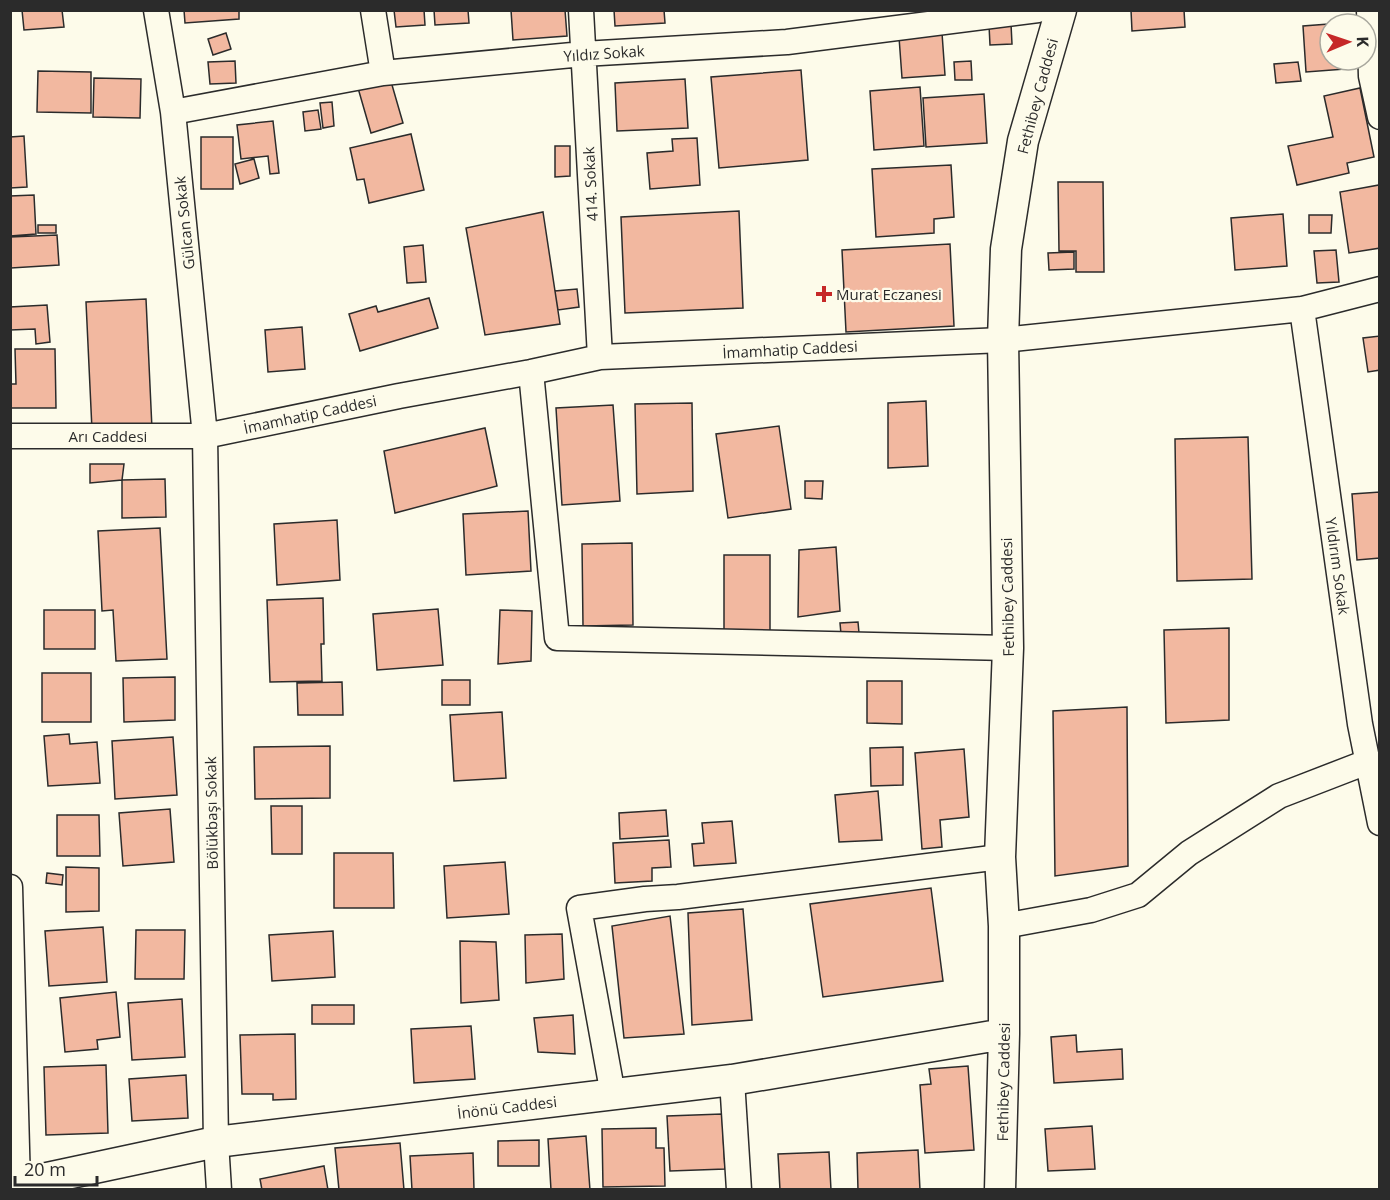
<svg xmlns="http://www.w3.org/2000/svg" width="1390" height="1200" font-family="'Open Sans',sans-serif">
  <rect width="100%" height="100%" fill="#fdfbea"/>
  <path fill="#f2b8a0" stroke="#2b2b2b" stroke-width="1.5" d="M22,10H62L64,27L24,30Z
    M184,10H239V19L185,23Z
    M394,10H424L425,25L396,27Z
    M434,10H468L469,23L435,25Z
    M511,10H565L567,36L513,40Z
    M614,10H664L665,23L615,26Z
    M1131,10H1184L1185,27L1132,31Z
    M1355,22V24H1330V60H1358V68L1306,72L1303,26Z
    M1011,24L1012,44L990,45L989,25Z
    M226,33L231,49L213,55L208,39Z
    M942,33L945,75L902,78L899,37Z
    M235,61L236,83L210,84L208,62Z
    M971,61L972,80H955L954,62Z
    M1298,62L1301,81L1276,83L1274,64Z
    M801,70L808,160L719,168L711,77Z
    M38,71L91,72V113L37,112Z
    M94,78L141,79L140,118L93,117Z
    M390,78L403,123L371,133L358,88Z
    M685,79L688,128L617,131L615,83Z
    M920,87L924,146L874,150L870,91Z
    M1360,88L1374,157L1347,163L1349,173L1297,185L1288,146L1333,137L1324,96Z
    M984,94L987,143L926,147L923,98Z
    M332,102L334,126L323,128L320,103Z
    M318,110L321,129L305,131L303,112Z
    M273,121L279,173L270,174L268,156L241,159L237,125Z
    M411,134L424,190L369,203L364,179L357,180L350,148Z
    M24,136L27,187L10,188V137Z
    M201,137H233V189H201Z
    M697,138L700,185L650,189L647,153L673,151L672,139Z
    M555,146H570V176L555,177Z
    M254,159L259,178L240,184L235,164Z
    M951,165L954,217L934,219V233L876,237L872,169Z
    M1058,182H1103L1104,272H1076V251H1059Z
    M1379,185L1380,248L1349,253L1340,192Z
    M34,195L36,234L10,236V196Z
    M739,211L743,308L625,313L621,217Z
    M543,212L560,324L485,335L466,228Z
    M1283,214L1287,266L1235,270L1231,218Z
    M1309,215H1332L1331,233H1309Z
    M38,225H56V233H38Z
    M57,235L59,265L11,268L10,237Z
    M950,244L954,326L846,332L842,250Z
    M423,245L426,282L407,283L404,247Z
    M1336,250L1339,282L1317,283L1314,251Z
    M1074,252V269L1049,270L1048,253Z
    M577,289L579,307L558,310L555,291Z
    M429,298L438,328L360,351L349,314L376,306L378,312Z
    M146,299L152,429L92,430L86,302Z
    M47,305L50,342L36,344L35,329L10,330V307Z
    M302,327L305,369L268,372L265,330Z
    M1380,336V370L1368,372L1363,338Z
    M15,349H55L56,408H10V384H16Z
    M926,401L928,466L888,468V403Z
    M692,403L693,491L637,494L635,404Z
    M613,405L620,501L562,505L556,408Z
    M779,426L791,509L728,518L716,434Z
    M485,428L497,486L395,513L384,451Z
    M1248,437L1252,579L1177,581L1175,439Z
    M90,464H124L122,480L90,483Z
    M165,479L166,517L122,518V480Z
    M805,481H823L822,499L805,498Z
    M1380,492V558L1357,560L1352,494Z
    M528,511L531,571L466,575L463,514Z
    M337,520L340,580L277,585L274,524Z
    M160,528L167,659L116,661L113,610L102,611L98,531Z
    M632,543L633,625L583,626L582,544Z
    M836,547L840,611L798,617L799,550Z
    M724,555H770V634L724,633Z
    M323,598L324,644H321L322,681L270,682L267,600Z
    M438,609L443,665L377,670L373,614Z
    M44,610H95V649H44Z
    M500,610L532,611L531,661L498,664Z
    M858,622L859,633L841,634L840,623Z
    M1229,628V720L1166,723L1164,630Z
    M42,673H91V722H42Z
    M175,677V720L124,722L123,678Z
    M442,680H470V705H442Z
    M867,681H902V724L867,723Z
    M342,682L343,715H298L297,683Z
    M1127,707L1128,866L1055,876L1053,711Z
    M502,712L506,778L454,781L450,715Z
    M69,734L70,744L97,742L100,783L48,786L44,736Z
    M173,737L177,795L115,799L112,741Z
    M330,746V798L255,799L254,747Z
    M903,747V785L871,786L870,748Z
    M964,749L969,817L940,820L942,847L922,849L915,753Z
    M878,791L882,840L839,842L835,795Z
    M271,806H302V854H272Z
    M170,809L174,862L123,866L119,813Z
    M666,810L668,836L620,839L619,813Z
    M57,815H99L100,856H57Z
    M732,821L736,863L694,866L692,844L704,843L702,823Z
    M669,840L671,867L652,868V881L615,883L613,843Z
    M334,853H393L394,908H334Z
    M505,862L509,914L447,918L444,866Z
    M66,867L99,868V911L66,912Z
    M47,873L63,875L62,885L46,883Z
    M931,888L943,981L823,997L810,904Z
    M743,909L752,1020L692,1025L688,913Z
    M670,916L684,1034L624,1038L612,926Z
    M103,927L107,982L49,986L45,931Z
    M136,930H185L184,979H135Z
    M333,931L335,977L272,981L269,935Z
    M562,934L564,979L526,983L525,935Z
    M460,941L496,942L499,1000L461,1003Z
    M116,992L120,1037L97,1040L98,1049L65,1052L60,998Z
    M182,999L185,1057L132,1060L128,1003Z
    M312,1005H354V1024H312Z
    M573,1015L575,1054L538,1052L534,1018Z
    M471,1026L475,1079L414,1083L411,1029Z
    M295,1034L296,1099L273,1100V1094H242L240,1035Z
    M1076,1035L1077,1052L1122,1049L1123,1079L1054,1083L1051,1037Z
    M106,1065L108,1133L46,1135L44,1067Z
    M968,1066L974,1150L925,1153L920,1085L931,1084L929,1069Z
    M186,1075L188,1118L132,1121L129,1079Z
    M722,1114L725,1169L670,1171L667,1116Z
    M1092,1126L1095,1169L1048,1171L1045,1129Z
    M656,1128V1148H664L665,1186L603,1187L602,1129Z
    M586,1136L590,1190H551L548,1139Z
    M539,1140V1166H498V1141Z
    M400,1143L404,1190H339L335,1148Z
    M918,1150L920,1190H858L857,1153Z
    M829,1152L831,1190H780L778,1154Z
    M473,1153L474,1190H412L410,1156Z
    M324,1166L328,1190H262L260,1179Z"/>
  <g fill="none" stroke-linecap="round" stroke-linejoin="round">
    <defs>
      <path id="minor" d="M156,10L173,112L205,436L216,1142L219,1190
        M373,10L383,73
        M581,10L600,357
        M1369,10L1371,76L1380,117
        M173,112L383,73L583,54L787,42L1038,10
        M1302,309L1360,724L1380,823
        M531,372L557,638L1008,648
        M10,436H205L399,396L531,372L600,357L1003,340L1302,309L1380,289
        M10,887L18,1185
        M1004,926L1091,910L1138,895L1189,853L1279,796L1367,762
        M732,1080L739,1190
        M613,1095L579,908L645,899L678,897L1000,857"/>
      <path id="tertiary" d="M10,1186L216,1142L732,1080L1004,1034
        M1000,1190L1004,1034V926L1000,857L1008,648L1003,340L1006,249L1023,141L1061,10"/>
    </defs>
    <use href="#minor" stroke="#2b2b2b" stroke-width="27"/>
    <use href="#tertiary" stroke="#2b2b2b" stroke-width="33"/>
    <use href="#minor" stroke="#fdfbea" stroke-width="24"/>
    <use href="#tertiary" stroke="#fdfbea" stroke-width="30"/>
  </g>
  <path fill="#c62828" stroke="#fdfbea" stroke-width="2" d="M821 285h6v6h6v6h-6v6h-6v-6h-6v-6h6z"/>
  <g text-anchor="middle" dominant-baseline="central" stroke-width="4.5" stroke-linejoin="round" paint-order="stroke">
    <g font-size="15" fill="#2b2b2b" stroke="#fdfbea">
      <text transform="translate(604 53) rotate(-4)">Yıldız Sokak</text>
      <text transform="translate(1037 96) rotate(-75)">Fethibey Caddesi</text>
      <text transform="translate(590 184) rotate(-93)">414. Sokak</text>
      <text transform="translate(184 223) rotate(-96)">Gülcan Sokak</text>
      <text transform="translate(790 349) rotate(-3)">İmamhatip Caddesi</text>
      <text transform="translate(310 414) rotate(-12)">İmamhatip Caddesi</text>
      <text x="108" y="436">Arı Caddesi</text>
      <text transform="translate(1338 566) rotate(82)">Yıldırım Sokak</text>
      <text transform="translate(1007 597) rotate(-91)">Fethibey Caddesi</text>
      <text transform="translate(211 813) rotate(-91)">Bölükbaşı Sokak</text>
      <text transform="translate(1003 1082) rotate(-89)">Fethibey Caddesi</text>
      <text transform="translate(507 1107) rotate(-7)">İnönü Caddesi</text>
    </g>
    <g font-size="15" fill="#2b2b2b" stroke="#fdfbea" text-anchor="start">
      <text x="836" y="294">Murat Eczanesi</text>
    </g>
  </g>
  <rect width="1390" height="1200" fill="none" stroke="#2b2b2b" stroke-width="24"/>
  <g transform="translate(1348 42) rotate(88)"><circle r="28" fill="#fdfbea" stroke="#a9a89e" stroke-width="1.5"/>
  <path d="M0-4.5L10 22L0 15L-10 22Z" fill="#c62828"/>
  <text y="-9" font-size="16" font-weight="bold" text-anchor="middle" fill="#2b2b2b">K</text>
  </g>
  <path d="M15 1176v9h82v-9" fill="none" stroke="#2b2b2b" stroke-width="3"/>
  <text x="24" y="1176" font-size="18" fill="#2b2b2b" stroke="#fdfbea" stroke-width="4.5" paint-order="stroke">20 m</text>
</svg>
